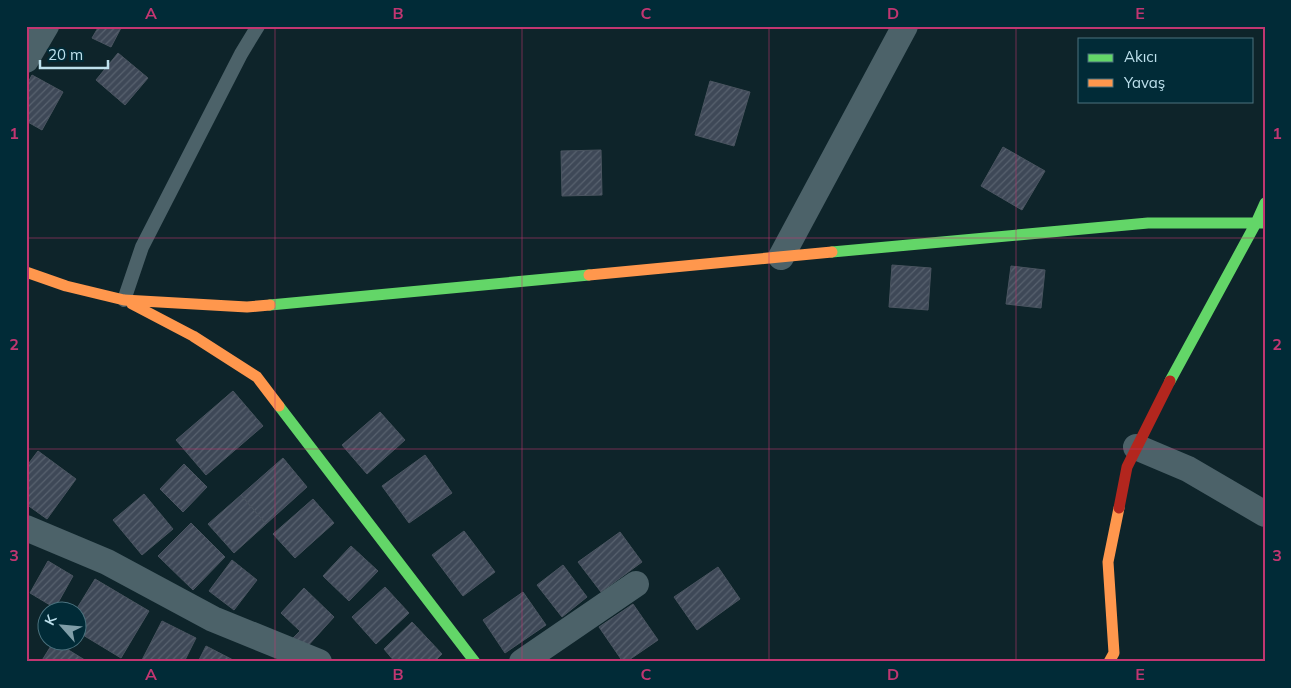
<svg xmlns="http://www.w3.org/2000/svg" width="1291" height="688" font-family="Mulish,sans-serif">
  <defs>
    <pattern id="building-hatch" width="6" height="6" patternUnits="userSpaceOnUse" patternTransform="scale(1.25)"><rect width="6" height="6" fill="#3e4857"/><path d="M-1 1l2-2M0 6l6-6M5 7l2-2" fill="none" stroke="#58626f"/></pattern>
  </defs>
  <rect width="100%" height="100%" fill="#0e242a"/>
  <path fill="url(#building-hatch)" stroke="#4a5460" d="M99,26H122L111,47L92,38Z
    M118,53L148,78L125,105L96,80Z
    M32,75L63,92L42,130L26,121V86Z
    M710,81L750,92L734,146L695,135Z
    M1003,147L1045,171L1022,210L981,186Z
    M601,150L602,195L562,196L561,151Z
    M892,265L931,268L928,310L889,307Z
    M1011,266L1045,270L1041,308L1006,304Z
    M233,391L263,426L206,475L176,440Z
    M380,412L405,440L367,474L342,445Z
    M38,451L76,479L47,519L26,504V467Z
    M425,455L452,493L409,523L382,486Z
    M283,458L307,487L266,524L241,495Z
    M184,464L207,487L183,512L160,489Z
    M144,494L173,529L142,555L113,520Z
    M241,495L266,524L234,553L208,524Z
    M313,499L334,523L295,558L273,534Z
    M191,523L225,557L193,590L158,556Z
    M464,531L495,572L463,596L432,555Z
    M620,532L642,562L601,592L578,562Z
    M351,546L378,571L349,601L323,576Z
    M232,560L257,580L234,610L209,591Z
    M48,561L73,576L55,608L30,593Z
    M563,565L587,597L562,617L537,585Z
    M718,567L740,599L697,630L674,597Z
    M95,579L149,611L121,658L78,632L76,610Z
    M385,587L409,613L376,644L352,617Z
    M304,588L334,617L305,649L293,638L300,631L281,613Z
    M523,592L546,625L505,653L483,620Z
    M633,604L658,640L626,662H623L599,627Z
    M162,621L196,638L184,662H145L142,660Z
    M412,622L442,654L434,662H395L384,649Z
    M54,641L88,662H41Z
    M206,646L235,661V662H198Z"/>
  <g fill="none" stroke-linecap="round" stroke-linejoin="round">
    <path stroke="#4c6269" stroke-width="14" d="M124,300L142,247L241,54L258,26"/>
    <path stroke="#4c6269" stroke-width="26" d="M26,60L46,26
      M781,257L905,26
      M1136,447L1188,469L1265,514
      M26,528L107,562L213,619L319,662
      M522,662L636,584"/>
    <path stroke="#63d668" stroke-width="11" d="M832,252L1148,223H1265
      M270,305L589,275
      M1170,381L1256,223L1265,203
      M279,406L475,662"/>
    <path stroke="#ff974d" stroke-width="11" d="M26,272L66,286L124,300L247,307L270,305
      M589,275L832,252
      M132,304L193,336L257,377L279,406
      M1109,662L1114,653L1108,562L1119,508"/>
    <path stroke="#b3261e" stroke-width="11" d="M1119,508L1127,467L1170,381"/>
  </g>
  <path fill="none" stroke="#c13671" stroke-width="1" stroke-opacity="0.55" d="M275,26V662M522,26V662M769,26V662M1016,26V662M26,238H1265M26,449H1265"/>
  <rect width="1291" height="688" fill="none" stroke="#012b37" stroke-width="55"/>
  <rect x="1078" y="38" width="175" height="65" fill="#012b37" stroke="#4c737f"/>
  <rect x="1088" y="54" width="25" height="8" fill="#63d668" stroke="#4c737f"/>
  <text x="1124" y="62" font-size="15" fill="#bde0ec">Akıcı</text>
  <rect x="1088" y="79" width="25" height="8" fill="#ff974d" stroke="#4c737f"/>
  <text x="1124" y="88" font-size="15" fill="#bde0ec">Yavaş</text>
  <g transform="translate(62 626) rotate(297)"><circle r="24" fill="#012b37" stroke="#4c737f"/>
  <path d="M0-4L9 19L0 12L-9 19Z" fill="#809ea8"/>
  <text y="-8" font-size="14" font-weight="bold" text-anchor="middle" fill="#bde0ec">K</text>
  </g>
  <path d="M40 60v8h68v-8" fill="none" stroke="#bde0ec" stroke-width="2.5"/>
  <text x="48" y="60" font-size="15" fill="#bde0ec" stroke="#012b37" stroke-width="4" paint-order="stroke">20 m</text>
  <rect x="28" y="28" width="1236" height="632" fill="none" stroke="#c13671" stroke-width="2"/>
  <g font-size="16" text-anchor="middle" font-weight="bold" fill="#c13671">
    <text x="151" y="19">A</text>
    <text x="398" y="19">B</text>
    <text x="646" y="19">C</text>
    <text x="893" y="19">D</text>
    <text x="1140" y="19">E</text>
    <text x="14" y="139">1</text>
    <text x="1277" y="139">1</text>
    <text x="14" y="350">2</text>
    <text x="1277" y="350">2</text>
    <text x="14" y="561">3</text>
    <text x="1277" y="561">3</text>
    <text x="151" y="680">A</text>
    <text x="398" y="680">B</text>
    <text x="646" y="680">C</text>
    <text x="893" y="680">D</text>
    <text x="1140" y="680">E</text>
  </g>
</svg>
